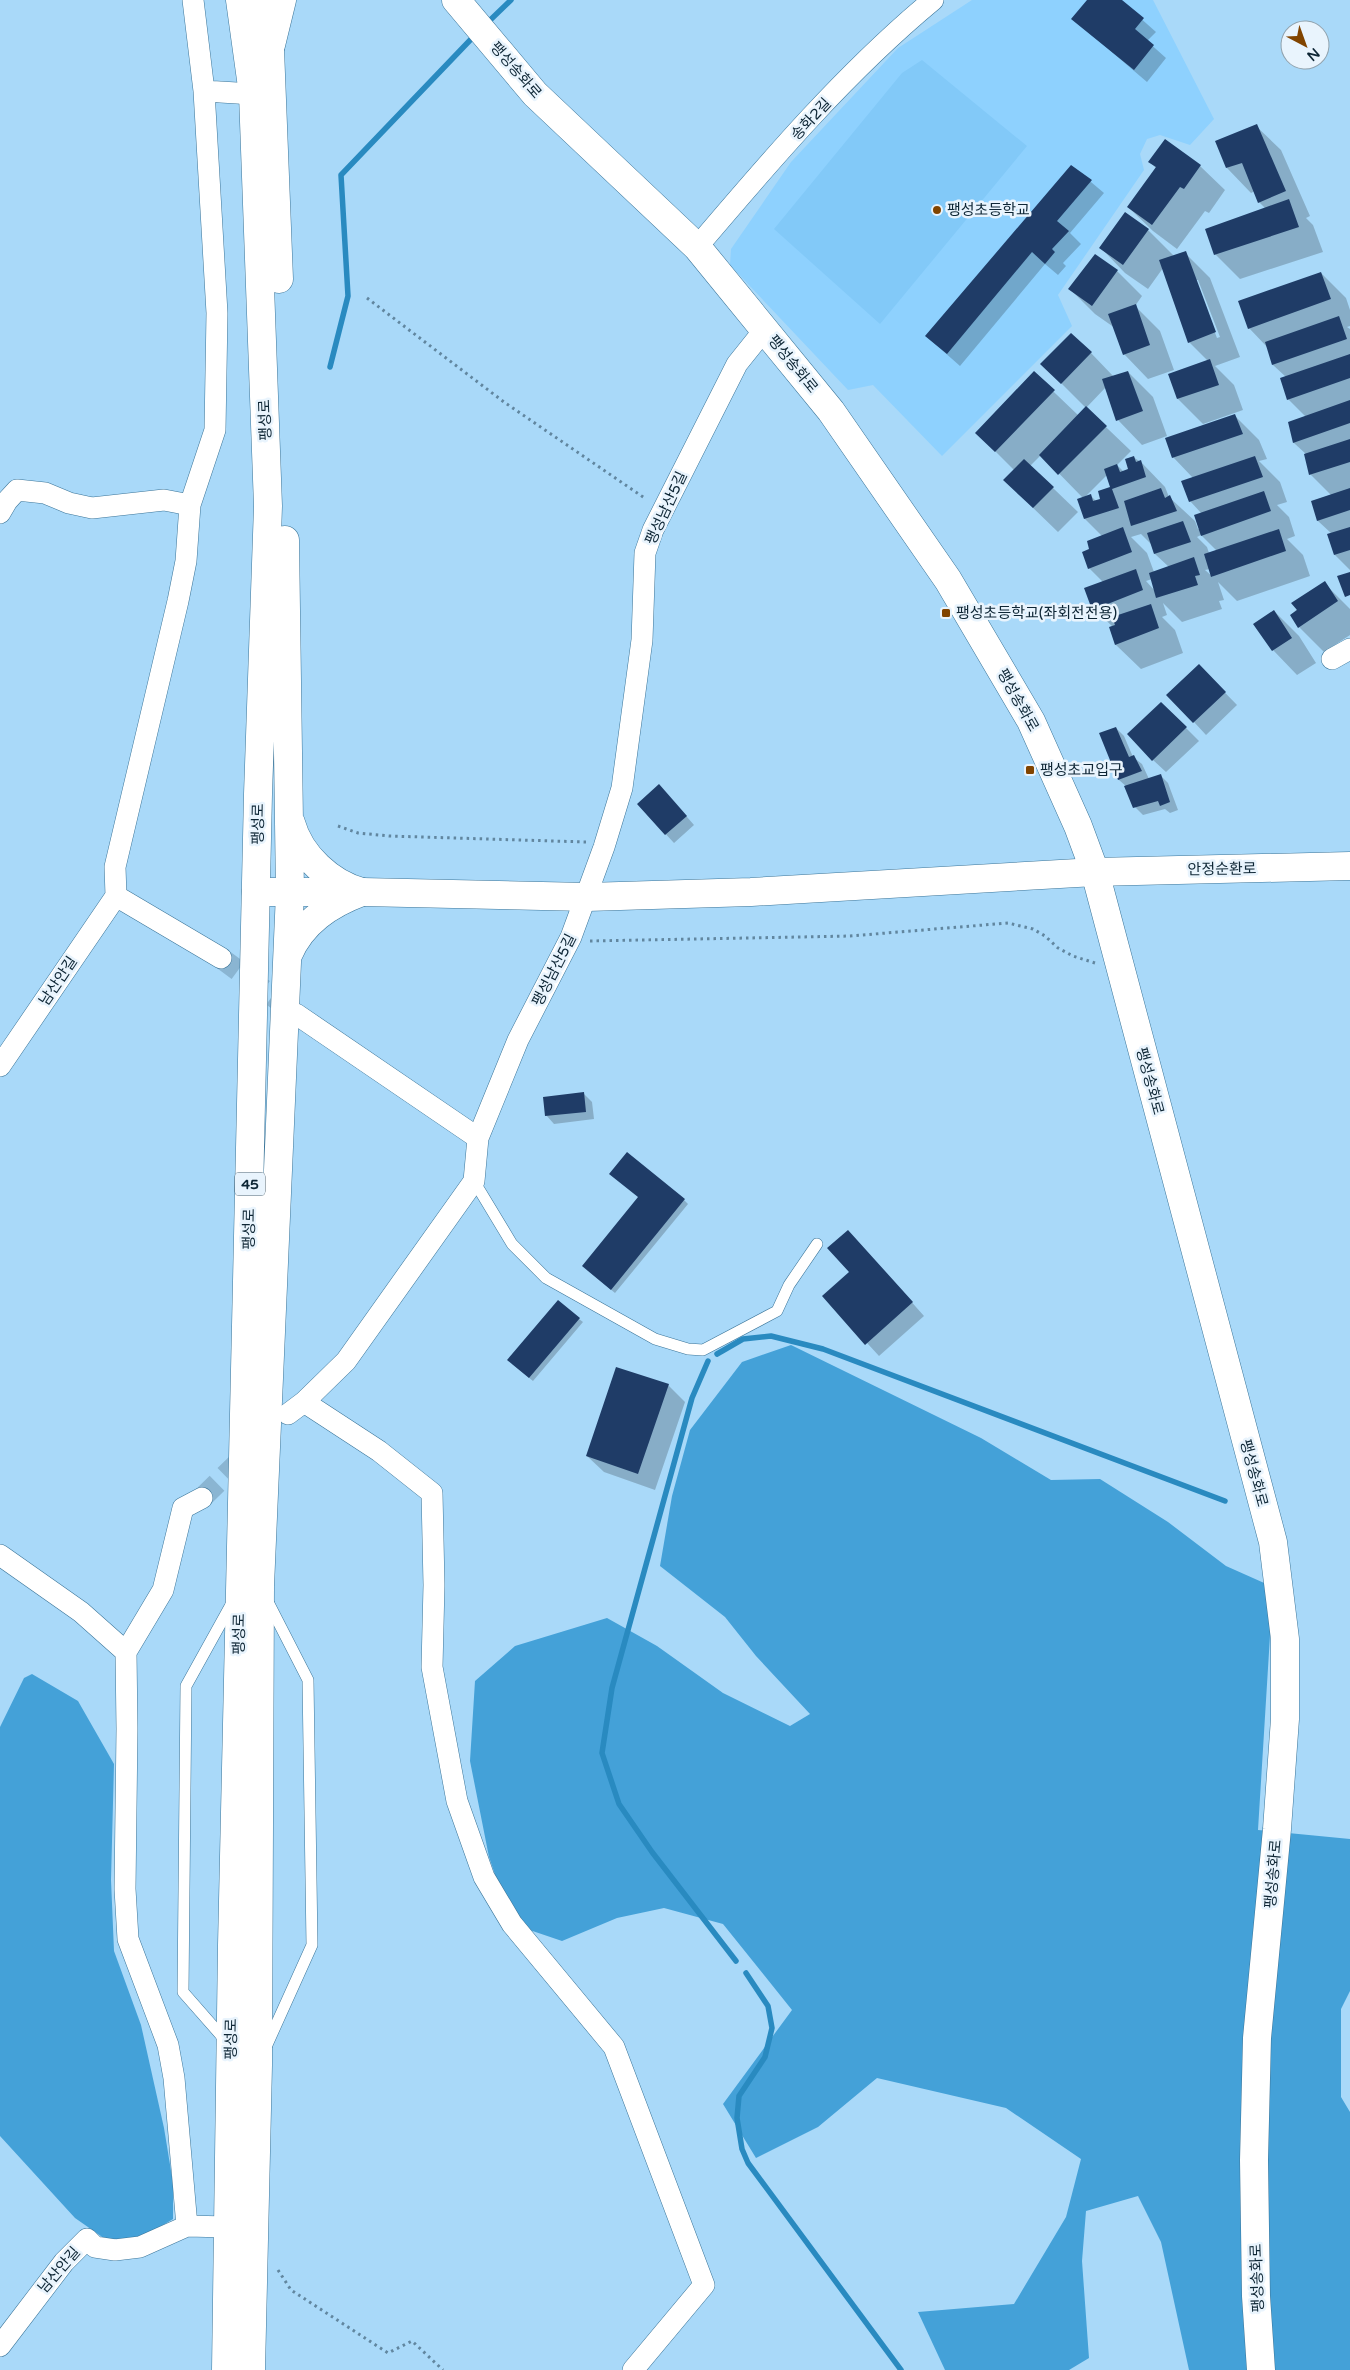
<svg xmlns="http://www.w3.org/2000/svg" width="1350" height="2370" font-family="'Varela Round','Noto Sans KR',sans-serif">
  <rect width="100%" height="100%" fill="#a9d9f9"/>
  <path fill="#8ed1fe" d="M972,0H1153L1214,119L1190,145L1160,135L1147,139L1140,154L1144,170L1058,295L1072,326L942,456L873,385L848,390L730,265L731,249L791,162L898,48Z"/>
  <path fill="#82c9f8" d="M922,60L1027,146L880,324L774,229L902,73Z"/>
  <path fill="#44a1d8" d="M791,1345L981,1438L1051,1480L1100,1479L1168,1522L1226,1566L1273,1587L1258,1830L1350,1839V1991L1341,2009V2097L1350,2112V2370H1189L1161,2242L1138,2196L1086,2211L1082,2261L1089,2358L1069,2370H945L918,2312L1014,2304L1066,2217L1081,2159L1006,2108L877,2078L818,2127L756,2158L723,2104L792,2010L723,1924L664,1908L617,1918L562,1941L512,1924L489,1857L470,1761L475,1681L515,1646L607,1618L657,1646L723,1693L790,1726L810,1714L756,1656L725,1617L660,1566L672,1496L690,1430L742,1362Z
    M32,1674L78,1701L114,1764L111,1880L114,1951L141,2025L164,2128L173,2183V2219L140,2239L108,2241L75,2218L0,2136V1727L24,1678Z"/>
  <path fill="#0003" fill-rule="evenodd" d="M1088,0H1120L1156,32L1147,41L1166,58L1147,82L1073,19Z
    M1256,126L1281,150L1310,216L1306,218L1313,225L1323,252L1240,279L1215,254L1265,208L1259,202L1255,191L1251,193L1227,168Z
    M1150,162L1200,166L1225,190L1209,213L1205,211L1177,249L1153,231L1128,207L1156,168Z
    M1072,166L1104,193L1070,233L1081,244L1063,263L1066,266L1058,275L1045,264L960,366L926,336Z
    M1148,230L1173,255L1171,258L1185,253L1210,278L1240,357L1215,366L1234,385L1243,410L1203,424L1178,399L1170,375L1208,361L1189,342L1163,268L1148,289L1125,273L1101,248ZM1195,280H1198L1220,337L1217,338Z
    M1095,256L1117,271L1142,296L1135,306L1160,331L1174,370L1148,379L1124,354L1115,328L1095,314L1070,289Z
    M1321,273L1346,298L1350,310V326L1347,327L1350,329V570L1335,555L1332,534L1318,521L1313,502L1331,495L1310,474L1307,455L1294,443L1289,423L1306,417L1288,399L1286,377L1273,365L1268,348L1249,328Z
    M1091,353L1114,377L1128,372L1153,397L1167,436L1142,445L1118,420L1106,387L1086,408L1131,451L1117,465L1124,472L1130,469L1133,457L1141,462L1165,487L1169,497L1195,521L1198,529H1200L1202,514L1190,501L1193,478L1173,457L1234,415L1259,440L1267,459L1259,461L1280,482L1287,502L1277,505L1289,517L1295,536L1287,539L1303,555L1310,576L1237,601L1218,582L1224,600L1219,601L1222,609L1182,622L1163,603L1167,615L1162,617L1175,630L1183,653L1141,669L1116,645L1110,628L1113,627L1092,607L1103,582L1089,568L1102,536L1085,519L1078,500L1083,498L1041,455L1030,466L1078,512L1058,532L1029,504L1014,470L977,433L1034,373L1079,416L1086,408L1042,364ZM1107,475L1112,488L1101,500L1097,502L1090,495L1084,498ZM1141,534L1153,546L1155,554L1169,567L1154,572L1147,553L1131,537ZM1201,535L1217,551L1209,553L1207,547L1197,537ZM1210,569L1213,577L1205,570ZM1152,579L1155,591L1146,581Z
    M1324,583L1350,609V635L1324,652L1299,627L1291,615Z
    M1274,611L1299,636L1316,663L1297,675L1273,650Z
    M1199,666L1237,705L1206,735L1194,722Z
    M1161,703L1199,741L1166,772L1153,760Z
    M1116,728L1124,736L1133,757L1142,764L1149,779L1160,775L1168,783L1178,810L1170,813L1165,809L1143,815L1135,807L1127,787L1119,780Z
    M667,794L694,825L674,843L638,804Z
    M584,1094L592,1102L594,1119L554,1124L546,1115Z
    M684,1200L688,1204L615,1293L587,1270Z
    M860,1244L924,1316L879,1356L824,1296L850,1272Z
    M579,1319L583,1322L533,1381L512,1364Z
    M668,1385L685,1402L655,1490L604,1472L587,1456Z"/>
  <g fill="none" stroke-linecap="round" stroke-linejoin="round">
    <path stroke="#298ac0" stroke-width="5.5" d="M485,25L511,0
      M330,367L348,296L341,175L475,35
      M717,1354L743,1339L771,1336L823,1349L1225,1501
      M708,1361L692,1398L612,1688L602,1753L619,1804L652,1852L736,1961
      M746,1973L768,2006L772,2028L765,2057L739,2096L737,2118L742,2149L748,2163L901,2370"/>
  </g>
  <path fill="#1f3c67" d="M1087,0H1122L1144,18L1135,29L1154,45L1134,70L1071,19Z
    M1257,124L1286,191L1258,203L1242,163L1226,168L1215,141Z
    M1165,139L1201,165L1184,189L1180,187L1152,225L1127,207L1156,167L1148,162Z
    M1071,165L1092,180L1057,221L1069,231L1052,249L1055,252L1045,264L1032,252L947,354L925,336Z
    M1289,199L1299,227L1214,255L1205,229Z
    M1125,212L1149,229L1123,265L1099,248Z
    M1186,251L1216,332L1188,343L1159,260Z
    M1095,254L1118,270L1092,306L1068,289Z
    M1321,272L1331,299L1248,329L1238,301Z
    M1136,304L1150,345L1123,355L1108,314Z
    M1339,316L1347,339L1272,365L1265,342Z
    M1071,333L1092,352L1061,384L1040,364Z
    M1350,354V378L1287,400L1280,378Z
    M1210,359L1219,385L1177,399L1168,374Z
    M1034,371L1055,390L995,452L975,433Z
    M1128,371L1143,411L1116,421L1102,379Z
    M1350,400V423L1293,443L1288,422Z
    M1086,406L1107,426L1058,475L1039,455Z
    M1235,414L1243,434L1172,458L1165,438Z
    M1350,439V462L1309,475L1304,454Z
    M1134,456L1136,462L1141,460L1146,477L1112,489L1119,508L1084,519L1077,499L1091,494L1093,501L1100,499L1098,491L1110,487L1104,469L1117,464L1120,472L1128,469L1125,459Z
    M1255,456L1263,477L1189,502L1181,481Z
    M1024,459L1054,487L1033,508L1003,480Z
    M1161,488L1165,498L1170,495L1177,511L1131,526L1124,501Z
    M1350,488V510L1317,521L1311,501Z
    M1264,491L1271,511L1201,536L1194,515Z
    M1183,521L1191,542L1154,554L1147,533Z
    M1123,527L1132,552L1088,569L1082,552L1089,549L1087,541Z
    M1350,527V550L1334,555L1327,534Z
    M1279,529L1286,551L1211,577L1204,554Z
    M1194,557L1200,575L1195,576L1198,585L1156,598L1149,573Z
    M1136,569L1143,590L1100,607L1099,604L1091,607L1084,588Z
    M1350,572V595L1345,597L1337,576Z
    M1325,581L1338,601L1298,628L1290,615L1297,610L1291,603Z
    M1151,604L1159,628L1115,645L1109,627L1115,625L1112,617Z
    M1274,610L1292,638L1272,651L1253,624Z
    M1199,664L1226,692L1193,723L1166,695Z
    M1161,702L1187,727L1152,761L1127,734Z
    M1116,727L1129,757L1134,755L1142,771L1118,780L1099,733Z
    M1161,774L1170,802L1160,806L1158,801L1133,808L1124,786Z
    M659,784L687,816L665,835L637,804Z
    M584,1092L586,1112L545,1116L543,1097Z
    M627,1152L685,1199L611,1290L582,1266L638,1197L609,1174Z
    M848,1230L913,1302L865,1345L822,1296L849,1272L827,1248Z
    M558,1300L580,1318L529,1378L507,1360Z
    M616,1367L669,1384L638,1474L586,1456Z"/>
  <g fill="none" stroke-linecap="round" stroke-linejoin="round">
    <path stroke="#8ab5d2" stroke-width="21" stroke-dasharray="21 11" stroke-linecap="butt" d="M221,958L294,1012
      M202,1498L249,1452"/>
    <defs>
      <path id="service" d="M474,1181L512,1244L546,1278L655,1339L688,1349L703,1350L777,1311L789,1285L817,1244
        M226,2041L183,1992L186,1686L232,1603
        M266,2047L312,1945L308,1680L267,1600"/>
      <path id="minor" d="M204,91L253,94
        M697,247C770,161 846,72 933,0
        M0,513L7,501L17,490L45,493L69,503L92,508L164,500L190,505
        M1332,659L1350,649
        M116,896L115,867L178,601L186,561L190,505L215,430L217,313L204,91L193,0
        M116,896L221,958
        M296,1014L478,1138
        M0,1066L116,896
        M304,1402L379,1451L432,1493L434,1585L432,1667L457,1801L484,1877L512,1924L614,2047L704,2285L633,2370
        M288,1414L304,1402L346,1361L474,1181L478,1138L518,1040L571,937L604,847L622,788L642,640L645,553L653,530L737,364L765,329
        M0,1555L81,1612L126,1652
        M187,2226L174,2078L168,2045L128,1939L125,1889L127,1729L126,1652L163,1590L183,1508L202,1498
        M0,2346L64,2262L87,2239L95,2247L115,2250L140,2247L187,2226L227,2227"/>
      <path id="tertiary" d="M456,0L535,94L697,247L831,411L948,580L1031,721L1078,826L1095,872L1273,1542L1285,1639V1719L1277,1829L1257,2038L1254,2160L1256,2296L1261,2370
        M271,45L282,0"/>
      <path id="secondary" d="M256,892H362L587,897L751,892L1095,872L1350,866"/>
      <path id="primary" d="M264,0L270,49L279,279
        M291,823C300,856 331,884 362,892
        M288,955C302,922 330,904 362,892
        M226,2370L232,1945L258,794L268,506L253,94L240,0
        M251,2370L258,2065L260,1586L290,893L285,540"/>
    </defs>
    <use href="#service" stroke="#3b7599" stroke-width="12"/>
    <use href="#minor" stroke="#3b7599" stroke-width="22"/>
    <use href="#tertiary" stroke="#3b7599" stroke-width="29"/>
    <use href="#secondary" stroke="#3b7599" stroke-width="29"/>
    <use href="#primary" stroke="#3b7599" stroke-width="29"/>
    <path stroke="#61869f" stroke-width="3" stroke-dasharray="2.5 4" stroke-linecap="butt" d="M367,298L504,402L646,499
      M338,826L358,833L389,836L586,842
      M590,941L850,936L1008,923L1033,929L1045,936L1058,948L1073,956L1095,963
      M278,2270L291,2290L388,2353L412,2341L443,2370"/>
    <use href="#service" stroke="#fff" stroke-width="11"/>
    <use href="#minor" stroke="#fff" stroke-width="21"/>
    <use href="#tertiary" stroke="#fff" stroke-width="28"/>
    <use href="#secondary" stroke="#fff" stroke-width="28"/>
    <use href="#primary" stroke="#fff" stroke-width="28"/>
  </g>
  <g fill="#814400" stroke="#e9f4fd" stroke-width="2">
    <circle cx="937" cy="210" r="5"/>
    <rect x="941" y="608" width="10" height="10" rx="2.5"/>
    <rect x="1025" y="765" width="10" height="10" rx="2.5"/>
  </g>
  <g text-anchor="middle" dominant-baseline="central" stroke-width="5" stroke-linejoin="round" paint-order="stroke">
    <rect fill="#e9f4fd" stroke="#506471" stroke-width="1" x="235" y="1172.5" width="30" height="23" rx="4"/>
    <g font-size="14" font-weight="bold" fill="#0e2635">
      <text x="250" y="1184">45</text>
    </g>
    <g font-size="15" fill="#0e2635" stroke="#e9f4fd">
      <text transform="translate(516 70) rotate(49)">팽성송화로</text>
      <text transform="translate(811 119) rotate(-47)">송화2길</text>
      <text transform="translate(793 364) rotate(51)">팽성송화로</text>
      <text transform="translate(265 420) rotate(-92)">팽성로</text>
      <text transform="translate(666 508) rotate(-65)">팽성남산5길</text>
      <text transform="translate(1018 700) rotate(61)">팽성송화로</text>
      <text transform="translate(258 824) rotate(-89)">팽성로</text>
      <text transform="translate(1222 869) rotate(-1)">안정순환로</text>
      <text transform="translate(554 970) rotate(-63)">팽성남산5길</text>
      <text transform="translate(58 981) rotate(-56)">남산안길</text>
      <text transform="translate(1150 1081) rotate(75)">팽성송화로</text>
      <text transform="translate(249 1229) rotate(-89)">팽성로</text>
      <text transform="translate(1254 1473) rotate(75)">팽성송화로</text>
      <text transform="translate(239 1634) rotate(-89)">팽성로</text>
      <text transform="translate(1273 1874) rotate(-85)">팽성송화로</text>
      <text transform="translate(231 2039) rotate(-89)">팽성로</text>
      <text transform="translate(59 2270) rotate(-49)">남산안길</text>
      <text transform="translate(1257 2278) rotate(-92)">팽성송화로</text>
    </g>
    <g font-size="15" fill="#0e2635" stroke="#e9f4fd" text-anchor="start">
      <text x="947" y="210">팽성초등학교</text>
      <text x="956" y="613">팽성초등학교(좌회전전용)</text>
      <text x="1040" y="770">팽성초교입구</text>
    </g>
  </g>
  <g transform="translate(1305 45) rotate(139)"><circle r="24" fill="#e9f4fd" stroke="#91a2ad"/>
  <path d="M0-4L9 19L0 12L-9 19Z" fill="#814400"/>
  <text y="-8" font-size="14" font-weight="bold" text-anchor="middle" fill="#0e2635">N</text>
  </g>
</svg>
